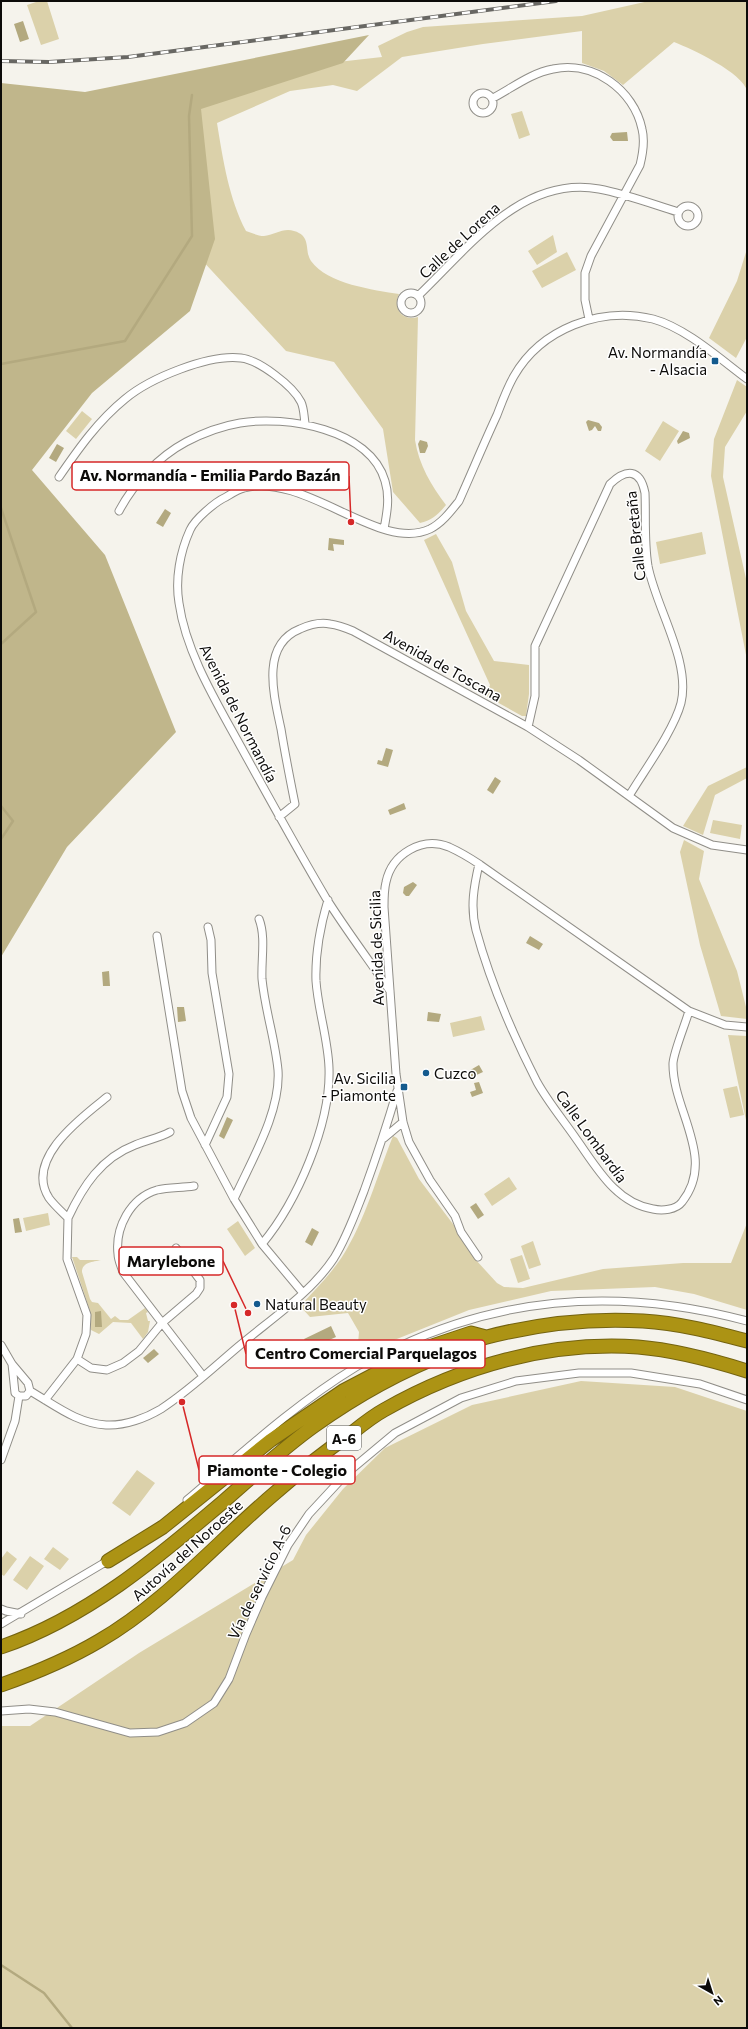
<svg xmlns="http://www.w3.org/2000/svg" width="748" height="2029" font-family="Commissioner,sans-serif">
  <rect width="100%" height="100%" fill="#f5f3ec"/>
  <path fill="#dbd1aa" d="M39,1H47L59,39L41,45L27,5Z
    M649,1H747V91C743,73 692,49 674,42L623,85L604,71L582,63V31L483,44L402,57L357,91L333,85L290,91L217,123C223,160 229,199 246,231C252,233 258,236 264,236C274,235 284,227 294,231C312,236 304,251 311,261C327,284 374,290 399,294C392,309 403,322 418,317L415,440C419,465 431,485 446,505C438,515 432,520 420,523L393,492L383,429L334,362L286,351L175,231L193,98L320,64L382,57L378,46L407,32L423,27L582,16Z
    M522,111L530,135L519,139L511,114Z
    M553,235L557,252L537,265L528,251Z
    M747,249V337L736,358L709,338L737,281Z
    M567,252L576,270L542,288L532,271Z
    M737,380L747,387V411L725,447L723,477L747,583V660L711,476L714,439Z
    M82,411L92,419L76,439L66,431Z
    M663,421L679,431L660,461L645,451Z
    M702,532L706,554L660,564L656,542Z
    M436,534L452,562L466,611L494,661L529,665V694L526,716H522L486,696L490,685L424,540Z
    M747,767V778L715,795L703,835L683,826L708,786Z
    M713,820L742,825L740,839L710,833Z
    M684,840L704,851L699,879L737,971L747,1011V1019L721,1016L700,945L680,852Z
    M481,1016L485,1030L453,1037L450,1023Z
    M728,1035L747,1036V1125Z
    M737,1086L744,1115L730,1118L723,1089Z
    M393,1136L397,1138L419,1179L456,1228L475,1259L497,1283L504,1287L523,1288L603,1269L683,1263H731L747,1223V1310L694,1294L655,1287L551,1291L469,1310L357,1355L359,1332L348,1313L310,1317L300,1306C314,1291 330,1275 342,1257C365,1221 377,1176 393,1136Z
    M509,1177L517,1189L492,1206L484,1194Z
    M48,1213L50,1225L26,1231L23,1218Z
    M238,1221L255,1248L245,1256L227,1229Z
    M533,1241L541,1265L529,1269L521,1246Z
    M522,1255L530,1279L518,1283L510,1259Z
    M72,1257H77L80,1260H101C93,1262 82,1262 82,1272L90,1299L92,1302L98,1303L111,1319L115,1316L120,1320H128L145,1308L148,1312L146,1313L148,1321H150L148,1332L143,1339L131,1323L113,1322L99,1334L91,1330L90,1311Z
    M581,1381L675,1387L747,1411V2028H1V1726H30L139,1653L293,1560L306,1535L343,1489L385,1448L472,1405Z
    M137,1470L155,1483L130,1516L112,1503Z
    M53,1547L69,1559L60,1570L44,1559Z
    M7,1551L17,1559L4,1576L1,1574V1559Z
    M30,1556L44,1566L27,1590L13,1580Z"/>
  <path fill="#c0b68b" d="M369,35L343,63L201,109L215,239L190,311L92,393L32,470L105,555L176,732L67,847L1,957V83L85,92Z"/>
  <path fill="#b3a97f" d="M23,21L29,39L20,42L14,24Z
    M627,132L628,141H613L610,137L612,133Z
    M588,420L599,423L602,427L601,431H598L595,426L592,430L589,431L586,422Z
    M683,431L689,433L690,438L678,444L677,441Z
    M420,440L427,442L428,446L425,453H420L418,444Z
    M57,444L64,448L56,462L49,458Z
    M165,509L171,513L163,527L156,523Z
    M329,538L344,540V545L333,544L334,551L328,550Z
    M386,748L393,750L388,767L377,764L378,760L382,761Z
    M495,777L501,781L493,794L487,790Z
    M404,803L406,809L390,815L388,810Z
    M413,882L417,885L409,896H406L403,893L404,887Z
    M530,936L543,944L539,950L526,943Z
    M109,971L110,986H103L102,972Z
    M177,1007H184L186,1021L178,1022Z
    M428,1012L441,1014L439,1022L427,1021Z
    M479,1065L483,1072L470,1078L467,1072Z
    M479,1082L483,1093L472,1097L470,1092L476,1090L474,1083Z
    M227,1117L233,1120L224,1139L219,1136Z
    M476,1203L484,1215L478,1219L470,1207Z
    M19,1218L22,1232L15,1233L13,1219Z
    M312,1228L319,1232L312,1246L305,1242Z
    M101,1311L102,1327H95V1312Z
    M331,1326L336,1337L309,1349L304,1339Z
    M154,1349L159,1354L148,1363L143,1358Z"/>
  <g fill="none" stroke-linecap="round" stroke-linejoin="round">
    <path stroke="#b3a97f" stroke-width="2.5" d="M1,364L125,341L192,236L189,116L192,95
      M1,508L36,612L1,644
      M1,806L13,821L1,839
      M1,1965L44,1993L72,2028"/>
    <defs>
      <path id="minor" d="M473 103a10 10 0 1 1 20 0a10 10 0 1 1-20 0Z
        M493,98C512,88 531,73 553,69C593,60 634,90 642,129C645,141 643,153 640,165L591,256L585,273V300L589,319
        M678 216a10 10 0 1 1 20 0a10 10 0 1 1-20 0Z
        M401 303a10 10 0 1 1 20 0a10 10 0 1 1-20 0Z
        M419,295C468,248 522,175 599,189C626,194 652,204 678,212
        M59,477C79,448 98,421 125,399C150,378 209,354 241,358C259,360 293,386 301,402C304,408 304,417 305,423
        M119,511C134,483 158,457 186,442C203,433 222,426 240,423C286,415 370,429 385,481C390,497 387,513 384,529
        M528,727L535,696V646L610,484C626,469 640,468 645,493C646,516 644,542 648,566C656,608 691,661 681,703C674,730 644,771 629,796
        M279,817L295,804C290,779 285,754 281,729C274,696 260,645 300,629C309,625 320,622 330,624C338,625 346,628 353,631L528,727L579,760L673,828L712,845L747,850
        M479,864C474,886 470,907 476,930C490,981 513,1035 537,1082C548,1102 564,1121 577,1140C597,1168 616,1203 653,1209C662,1211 676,1210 682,1202C717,1158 672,1110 673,1063C674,1051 685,1025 689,1011
        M157,936L182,1091L191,1118L234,1199L262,1244L303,1293
        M390,991C369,960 346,930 326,898C297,849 269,798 241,747C217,703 186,653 179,603C175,579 180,552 190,530C195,519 215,502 226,497C231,494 238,489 244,488C306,472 379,553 430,529C442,523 451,511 459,501C472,472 484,443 497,415C502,402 507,388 514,376C541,329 600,306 653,319C686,328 720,359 747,379
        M384,1138L403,1122
        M205,1145L227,1097L229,1074L212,973L211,940L208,927
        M194,1186C181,1188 169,1187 157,1190C130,1198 115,1228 118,1254C118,1260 121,1266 123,1272L203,1376
        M234,1199C251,1161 281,1112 278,1070C275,1039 265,1010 262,979C261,960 266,937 259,919
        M68,1218C83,1186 101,1158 135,1145C147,1140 159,1138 170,1132
        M262,1244C297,1202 331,1124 329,1068C328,1039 318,1010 316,981C315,953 320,927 328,900
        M478,1257L461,1232L455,1216L430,1180L409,1142L403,1122L396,1074L384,907C384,899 384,890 386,882C392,854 422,836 449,847C460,852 470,858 479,864L689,1011L725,1025L747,1027
        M1,1345L12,1364L28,1383L30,1391L26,1396H19L15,1393L12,1364
        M77,1359L91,1368L107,1370L123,1363L139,1351L162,1323L196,1294L200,1288V1280L176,1248
        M30,1391C55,1405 76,1423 106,1425C125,1426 146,1418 161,1409C189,1391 214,1367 239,1346C271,1319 311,1293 334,1258C347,1237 355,1214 364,1191C376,1158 387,1125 397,1091
        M45,1400L77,1359L86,1334L87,1315L67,1259L68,1218C62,1212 54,1205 49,1198C24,1159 82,1117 107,1097
        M1,1460L15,1421L19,1396
        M187,1500C241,1454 295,1404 356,1367C369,1359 384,1353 398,1347C510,1294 628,1289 747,1321
        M1,1609L6,1611L21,1614
        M1,1624L109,1560
        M1,1711L29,1709L55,1712L130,1733L158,1732L185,1723L214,1703L229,1679L246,1634L262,1597L288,1545L309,1514L347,1473L395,1433L461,1398L516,1381L579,1373H631L700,1384L747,1400"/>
      <path id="motorway" d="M108,1561L163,1527L271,1440L343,1391L423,1349L471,1333L486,1337
        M1,1647C86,1618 156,1559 223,1502C253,1476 283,1448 314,1426C357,1395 403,1370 452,1351C463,1346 475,1340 487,1337C537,1324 592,1318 643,1321C678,1323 713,1332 747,1341
        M1,1685C35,1673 67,1660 99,1641C165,1603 217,1542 275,1493C300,1471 326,1451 353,1432C363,1424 373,1416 384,1410C461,1366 549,1341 638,1347C675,1350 712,1360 747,1371"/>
    </defs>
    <use href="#minor" stroke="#908e88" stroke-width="9"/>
    <use href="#motorway" stroke="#746310" stroke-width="15"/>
    <use href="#minor" stroke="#fff" stroke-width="7"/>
    <use href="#motorway" stroke="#ac9314" stroke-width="13"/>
    <defs>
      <path id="rail" d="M1,61L49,62L128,57L556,1"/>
    </defs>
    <use href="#rail" stroke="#686763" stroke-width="4"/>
    <use href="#rail" stroke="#fff" stroke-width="2.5" stroke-dasharray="8" stroke-linecap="butt"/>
  </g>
  <g fill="#135a8e" stroke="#fff" stroke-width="1.5">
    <rect x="711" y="357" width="8" height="8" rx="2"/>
    <circle cx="426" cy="1073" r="4"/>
    <rect x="400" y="1083" width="8" height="8" rx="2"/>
    <circle cx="257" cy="1304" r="4"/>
  </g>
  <g text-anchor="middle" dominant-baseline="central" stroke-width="3" stroke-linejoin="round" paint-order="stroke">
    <rect fill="#fff" stroke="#555453" stroke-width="1" x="327" y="1426" width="34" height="24" rx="3"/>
    <g font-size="14" font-weight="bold" fill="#0c0b09">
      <text x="344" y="1438">A-6</text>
    </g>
    <g font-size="15" fill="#0c0b09" stroke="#fff">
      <text transform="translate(459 240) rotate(-43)">Calle de Lorena</text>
      <text transform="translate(635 536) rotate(-96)">Calle Bretaña</text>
      <text transform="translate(443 665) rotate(29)">Avenida de Toscana</text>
      <text transform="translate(239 713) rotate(63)">Avenida de Normandía</text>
      <text transform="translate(376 948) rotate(-92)">Avenida de Sicilia</text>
      <text transform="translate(592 1136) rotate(54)">Calle Lombardía</text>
      <text transform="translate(187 1550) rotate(-42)">Autovía del Noroeste</text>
      <text transform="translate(259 1582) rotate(-64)">Vía de servicio A-6</text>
    </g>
    <g font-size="15" fill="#0c0b09" stroke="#fff" text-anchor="end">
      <text x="707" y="352">Av. Normandía<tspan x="707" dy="17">- Alsacia</tspan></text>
      <text x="434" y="1073" text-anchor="start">Cuzco</text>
      <text x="396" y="1078">Av. Sicilia<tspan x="396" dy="17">- Piamonte</tspan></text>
      <text x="265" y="1304" text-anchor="start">Natural Beauty</text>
    </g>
  </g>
  <path fill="none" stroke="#d62828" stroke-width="1.5" d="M351 522L349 476M248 1313L223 1261M234 1305L246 1354M182 1402L199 1470"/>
  <g fill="#d62828" stroke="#fff" stroke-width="1.5">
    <circle cx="351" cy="522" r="4"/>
    <circle cx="248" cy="1313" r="4"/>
    <circle cx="234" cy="1305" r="4"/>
    <circle cx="182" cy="1402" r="4"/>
  </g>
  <g fill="#fff" stroke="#d62828" stroke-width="1.5">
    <rect x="72" y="462" width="277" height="28" rx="4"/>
    <rect x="119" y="1247" width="104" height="28" rx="4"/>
    <rect x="246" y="1340" width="239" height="28" rx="4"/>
    <rect x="199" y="1456" width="156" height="28" rx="4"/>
  </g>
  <g font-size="16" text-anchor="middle" font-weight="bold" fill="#0c0b09">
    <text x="210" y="481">Av. Normandía - Emilia Pardo Bazán</text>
    <text x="171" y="1267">Marylebone</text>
    <text x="366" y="1359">Centro Comercial Parquelagos</text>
    <text x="277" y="1476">Piamonte - Colegio</text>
  </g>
  <rect width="748" height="2029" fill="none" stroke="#0c0b09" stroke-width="4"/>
  <g transform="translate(712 1993) rotate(141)" stroke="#ffffff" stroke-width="3" paint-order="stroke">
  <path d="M0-3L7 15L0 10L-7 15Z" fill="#0c0b09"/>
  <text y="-6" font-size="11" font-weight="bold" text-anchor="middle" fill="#0c0b09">N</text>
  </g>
</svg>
